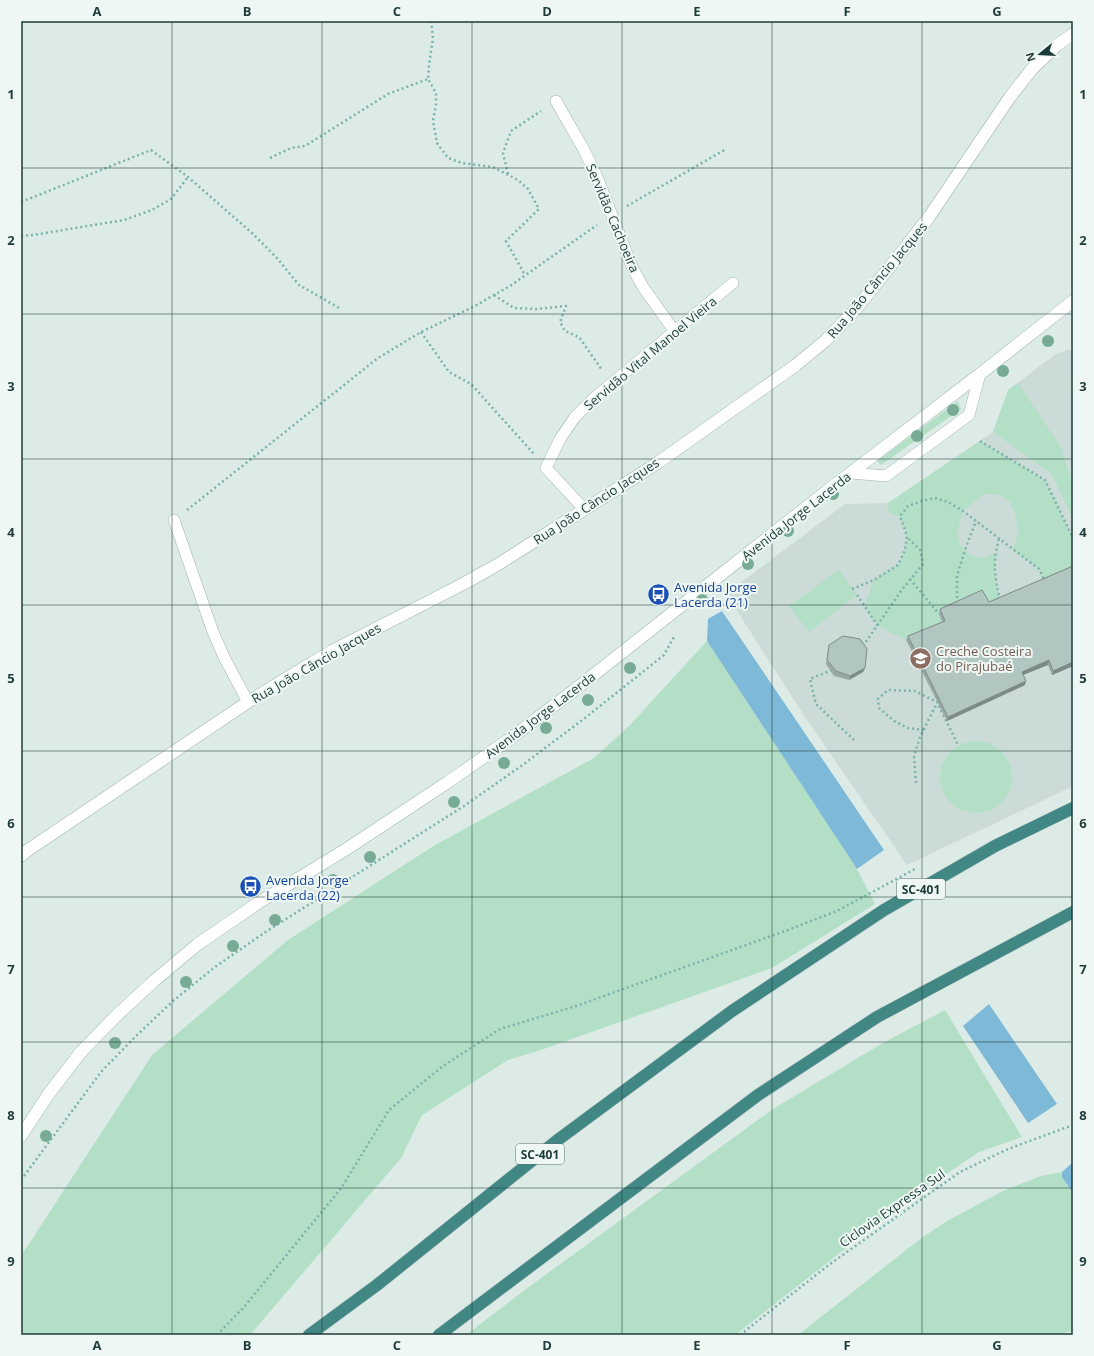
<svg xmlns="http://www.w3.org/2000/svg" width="1094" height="1356" font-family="'Open Sans',sans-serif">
  <rect width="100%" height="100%" fill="#ddebe7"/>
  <path fill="#cbdbd7" d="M1069,349L1073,351V786L907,865L805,717L730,600V591L845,504L888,503L993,432L1008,390L1056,354Z"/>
  <path fill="#b3dfc7" d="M1018,383L1060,446L1073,484V519L1052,474L993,432L1008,390Z
    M958,401L961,409L881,465L877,461Z
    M980,441L1045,480L1073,538V570L1045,582L1039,569L1012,549L1018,536L1016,517L1010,502L997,494H984L963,511C961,517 957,532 958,538C960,550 975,560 987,557C989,556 992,554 995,553V575L1000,601L906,640L878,626L864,606L874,580L898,565L905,550L907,536L900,517L889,513L888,503Z
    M839,570L857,595L809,632L789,606Z
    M707,641L857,869L875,904L772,968L541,1050L508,1060L422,1115L401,1158L250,1335H21V1256L152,1055L288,940L435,845L594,758L629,726Z
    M940 777a36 36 0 1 1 72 0a36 36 0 1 1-72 0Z
    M945,1010L1022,1137L979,1152L910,1198L735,1335H466L526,1289L773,1109L881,1044Z
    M1062,1172V1177L1073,1193V1331L1055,1335H798L920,1239L947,1221L1003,1191L1041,1176Z"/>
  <path fill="#7eb9d7" d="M722,611L884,850L857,869L707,641L708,619Z
    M989,1004L1057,1104L1028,1123L963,1026Z
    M1073,1162V1193L1062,1177V1172Z"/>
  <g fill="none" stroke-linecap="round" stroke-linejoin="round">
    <defs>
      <path id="service" d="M556,101L584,150L597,177L633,269L643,287L675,332
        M851,473L886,476L969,415L980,374
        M584,509L546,468L560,439L575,417L594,398L733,283
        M174,520L213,632L225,659L248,702"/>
      <path id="tertiary" d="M21,856L28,850L248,702L300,670L332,651L463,584L497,565L656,464L796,365L825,341L855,310L897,258L929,217L1010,97L1032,69L1057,45L1073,34"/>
      <path id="secondary" d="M21,1136L48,1095L80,1053L115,1017L155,980L198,944L258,903L345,850L448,782L507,741L568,695L827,491L980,374L1073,301"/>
      <path id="trunk" d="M309,1335L377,1285L559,1139L732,1011L884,910L995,846L1073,808
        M439,1335L758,1095L877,1017L1073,912"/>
    </defs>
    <use href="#service" stroke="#a0b3af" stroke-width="12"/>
    <use href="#tertiary" stroke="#a0b3af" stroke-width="13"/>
    <use href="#secondary" stroke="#9bb8b3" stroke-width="13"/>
    <use href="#trunk" stroke="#c0c8c8" stroke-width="13"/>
    <path stroke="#7ab2ab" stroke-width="2.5" stroke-dasharray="2 3" stroke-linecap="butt" d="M431,21L433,38L429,65L428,79L436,93V104L433,121L437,143L448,158L462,163L493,167L518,180L528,189L539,209L506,241L525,275
      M270,158L291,148L305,146L388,94L428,79
      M508,174L503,153L511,131L541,111
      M21,202L151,150L188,177L252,233L277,258L299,285L341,309
      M627,206L726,149
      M21,236L33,235L124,220L152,210L171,199L188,177
      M494,295L514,308L536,309L566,306L560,322L565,331L579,337L602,370
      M421,332L449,372L471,384L534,454
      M980,441L1045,480L1073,538
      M187,510L378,358L421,332L473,307L510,286L597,225
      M999,539C992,562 995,577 1000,600
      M910,579L939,614
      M852,589L874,580L898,565L905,550L907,536L900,516L908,506L922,501L935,498L948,502L963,511L1039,569L1045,581
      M857,595L878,626
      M957,603V576L965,550L976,521
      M863,646L901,591L923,564L920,550L907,537
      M832,670L810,679L816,704L854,740
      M924,730L908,728L894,721L879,708L878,699L888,690L915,691L937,702L958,745
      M916,783L914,756L920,737L937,703
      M21,1180L101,1072L135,1037L173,1001L215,967L264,933L464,806L524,764L585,718L664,655L675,635
      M217,1335L244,1307L342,1187L389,1110L443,1066L500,1029L576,1006L788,930L837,911L915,869
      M740,1335L830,1264L960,1172L1008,1149L1073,1125"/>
    <use href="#service" stroke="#fff" stroke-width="11"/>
    <use href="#tertiary" stroke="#fff" stroke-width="12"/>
    <use href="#secondary" stroke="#fff" stroke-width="12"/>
    <use href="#trunk" stroke="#418885" stroke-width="12"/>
  </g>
  <g fill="#77ab96">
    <circle cx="1048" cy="341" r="6"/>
    <circle cx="1003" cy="371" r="6"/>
    <circle cx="953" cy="410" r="6"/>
    <circle cx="917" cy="436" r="6"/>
    <circle cx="833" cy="494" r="6"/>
    <circle cx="788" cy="531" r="6"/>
    <circle cx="748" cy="564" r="6"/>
    <circle cx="702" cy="600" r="6"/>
    <circle cx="630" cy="668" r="6"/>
    <circle cx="588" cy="700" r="6"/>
    <circle cx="546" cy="728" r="6"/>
    <circle cx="504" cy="763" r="6"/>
    <circle cx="454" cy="802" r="6"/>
    <circle cx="370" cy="857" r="6"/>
    <circle cx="333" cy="880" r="6"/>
    <circle cx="275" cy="920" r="6"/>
    <circle cx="233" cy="946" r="6"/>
    <circle cx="186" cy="982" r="6"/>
    <circle cx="115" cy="1043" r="6"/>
    <circle cx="46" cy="1136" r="6"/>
  </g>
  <path fill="#99aaa6" d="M1073,566V666L1052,675L1048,665L1023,675L1025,685L947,721L906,640L908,636L942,622L939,614L940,609L989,602Z
    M829,645L865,668L863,672L849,680L834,676L826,664L828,650Z"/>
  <path fill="#7d8b87" d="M1049,660L1048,665L1020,676L1022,672Z
    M1073,662V666L1052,675L1053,671Z
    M865,668L863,672L849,680L850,676Z
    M1026,681L1025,685L947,721L948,717Z"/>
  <path fill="#b2c6c1" stroke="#7d8b87" d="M1073,566V662L1053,671L1049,660L1022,672L1026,681L948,717L908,636L945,621L940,609L982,590L989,602Z
    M843,636L860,639L867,649L865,668L850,676L836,671L827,660L829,645Z"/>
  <path fill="none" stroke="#1d3c39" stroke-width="1" stroke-opacity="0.55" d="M172,21V1335M322,21V1335M472,21V1335M622,21V1335M772,21V1335M922,21V1335M21,168H1073M21,314H1073M21,459H1073M21,605H1073M21,751H1073M21,897H1073M21,1042H1073M21,1188H1073"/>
  <defs>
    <symbol id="bus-disc" viewBox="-11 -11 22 22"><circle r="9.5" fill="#1a4fb4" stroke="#eef7f4"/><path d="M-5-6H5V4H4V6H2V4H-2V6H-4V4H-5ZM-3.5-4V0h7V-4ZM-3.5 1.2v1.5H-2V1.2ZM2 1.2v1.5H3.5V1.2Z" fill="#fff"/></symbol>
    <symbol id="school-disc" viewBox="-11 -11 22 22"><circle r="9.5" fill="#8d6e63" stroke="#eef7f4"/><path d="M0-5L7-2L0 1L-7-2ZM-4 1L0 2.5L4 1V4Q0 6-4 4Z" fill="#fff"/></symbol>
  </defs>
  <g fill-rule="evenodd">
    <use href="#bus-disc" x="646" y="582" width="25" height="25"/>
    <use href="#school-disc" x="908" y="646" width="25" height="25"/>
    <use href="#bus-disc" x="238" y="874" width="25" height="25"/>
  </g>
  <g text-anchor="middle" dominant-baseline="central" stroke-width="4" stroke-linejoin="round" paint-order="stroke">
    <g fill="#eef7f4" stroke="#5c7471" stroke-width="1">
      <rect x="897" y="879" width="48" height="20" rx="3"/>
      <rect x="516" y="1144" width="48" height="20" rx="3"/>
    </g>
    <g font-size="12" font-weight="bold" fill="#1d3c39">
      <text x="921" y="889">SC-401</text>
      <text x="540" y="1154">SC-401</text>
    </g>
    <g font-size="13" fill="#1d3c39" stroke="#eef7f4">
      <text transform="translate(613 218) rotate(67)">Servidão Cachoeira</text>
      <text transform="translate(877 280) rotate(-50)">Rua João Câncio Jacques</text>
      <text transform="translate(650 353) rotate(-40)">Servidão Vital Manoel Vieira</text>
      <text transform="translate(596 501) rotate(-33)">Rua João Câncio Jacques</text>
      <text transform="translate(796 516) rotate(-38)">Avenida Jorge Lacerda</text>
      <text transform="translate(316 663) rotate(-30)">Rua João Câncio Jacques</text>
      <text transform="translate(540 715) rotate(-37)">Avenida Jorge Lacerda</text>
      <text transform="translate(892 1208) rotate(-35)">Ciclovia Expressa Sul</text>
    </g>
    <g font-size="13" fill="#164399" stroke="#eef7f4" text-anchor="start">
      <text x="674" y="587">Avenida Jorge<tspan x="674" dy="15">Lacerda (21)</tspan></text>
      <text x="266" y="880">Avenida Jorge<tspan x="266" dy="15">Lacerda (22)</tspan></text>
    </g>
    <g font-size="13" fill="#785e54" stroke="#eef7f4" text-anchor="start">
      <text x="936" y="651">Creche Costeira<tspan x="936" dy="15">do Pirajubaé</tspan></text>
    </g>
  </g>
  <rect width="1094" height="1356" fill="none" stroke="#eef7f4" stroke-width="44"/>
  <g transform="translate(1040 54) rotate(252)" stroke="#eef7f4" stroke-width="3" paint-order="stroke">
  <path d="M0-3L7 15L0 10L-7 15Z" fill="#1d3c39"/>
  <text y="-6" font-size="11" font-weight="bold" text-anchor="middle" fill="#1d3c39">N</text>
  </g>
  <rect x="22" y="22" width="1050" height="1312" fill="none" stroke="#1d3c39" stroke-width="1.5"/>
  <g font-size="13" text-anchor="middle" font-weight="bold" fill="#1d3c39">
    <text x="97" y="16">A</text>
    <text x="247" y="16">B</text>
    <text x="397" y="16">C</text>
    <text x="547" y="16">D</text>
    <text x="697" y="16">E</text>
    <text x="847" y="16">F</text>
    <text x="997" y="16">G</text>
    <text x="11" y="99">1</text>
    <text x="1083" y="99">1</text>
    <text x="11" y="245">2</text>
    <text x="1083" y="245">2</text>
    <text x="11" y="391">3</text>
    <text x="1083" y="391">3</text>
    <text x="11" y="537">4</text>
    <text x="1083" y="537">4</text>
    <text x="11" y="683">5</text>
    <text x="1083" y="683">5</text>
    <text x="11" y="828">6</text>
    <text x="1083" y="828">6</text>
    <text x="11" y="974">7</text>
    <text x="1083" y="974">7</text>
    <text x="11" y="1120">8</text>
    <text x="1083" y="1120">8</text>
    <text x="11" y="1266">9</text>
    <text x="1083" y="1266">9</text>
    <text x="97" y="1350">A</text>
    <text x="247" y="1350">B</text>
    <text x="397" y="1350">C</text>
    <text x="547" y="1350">D</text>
    <text x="697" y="1350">E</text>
    <text x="847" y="1350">F</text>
    <text x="997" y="1350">G</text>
  </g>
</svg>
